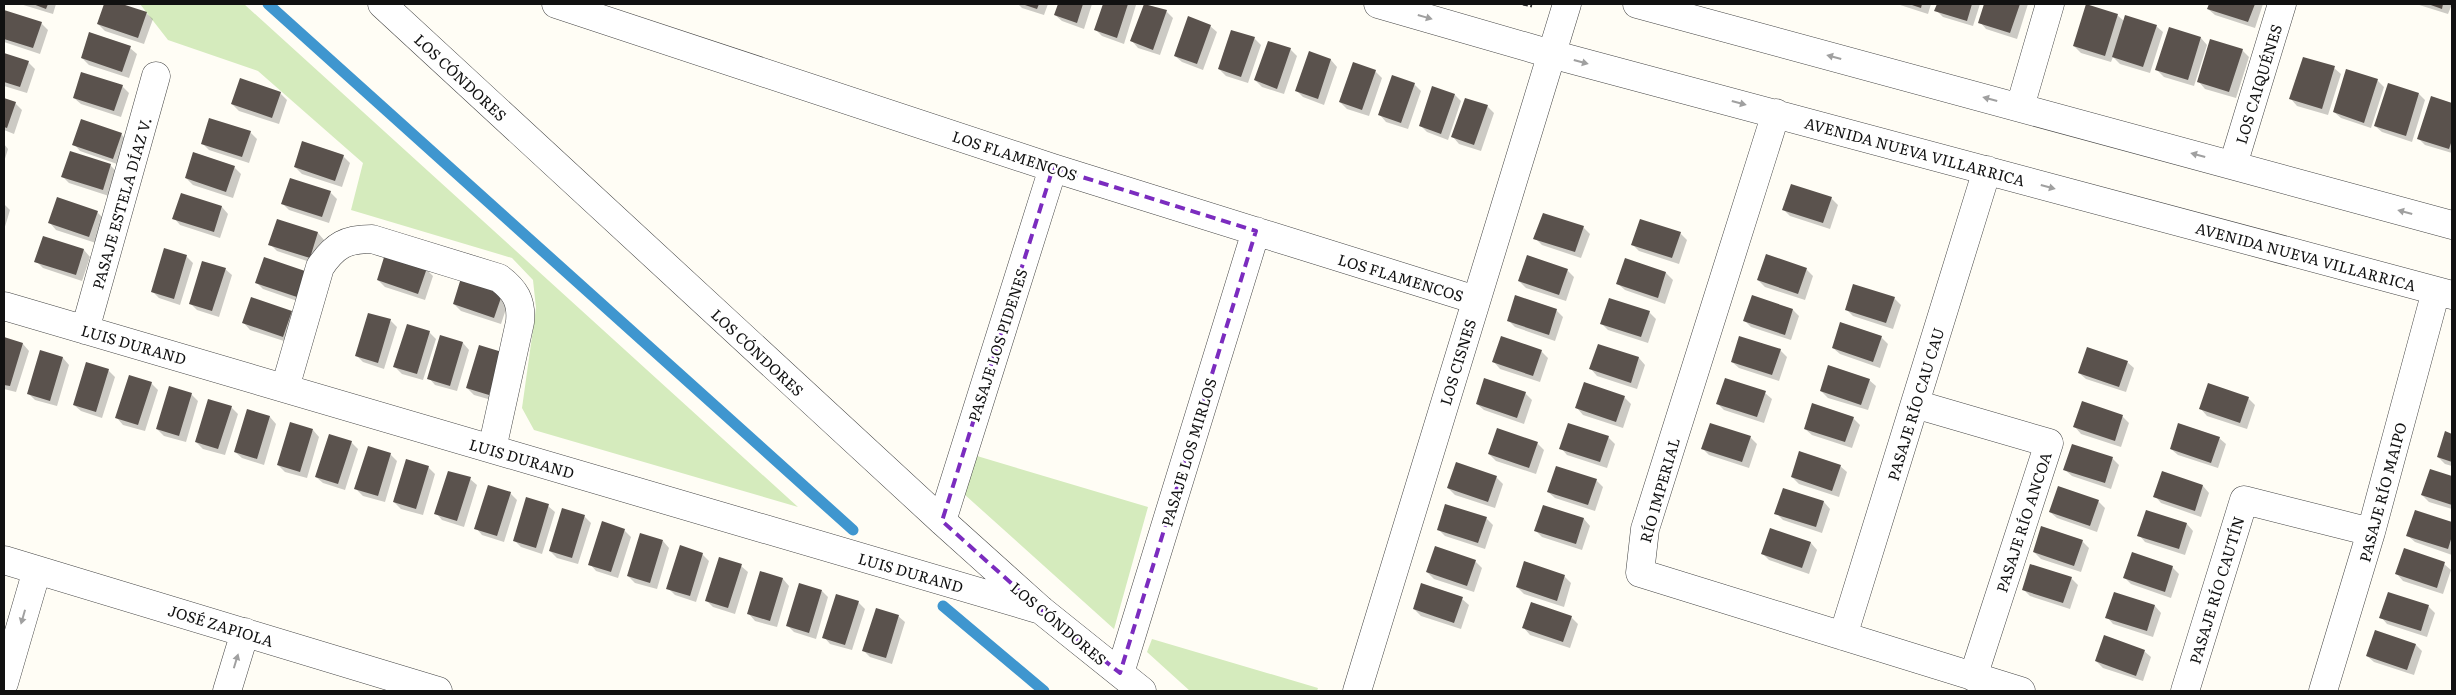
<svg xmlns="http://www.w3.org/2000/svg" width="2456" height="695" font-family="Literata,serif">
  <rect width="100%" height="100%" fill="#fffdf5"/>
  <path fill="#d5ebbd" d="M140,4H244L798,507L534,430L522,408L536,308L533,280L512,258L351,210L363,163L258,71L168,40Z
    M977,456L1148,507L1114,629L964,494Z
    M1152,639L1318,688L1317,691H1190L1147,652Z"/>
  <path fill="#0003" d="M20,4H56L53,14Z
    M105,4H118L146,13L153,19L144,44L105,31L98,24Z
    M1018,4H1048L1044,15L1022,8Z
    M1059,4H1092L1084,29L1062,21L1055,15Z
    M1104,4L1136,5L1124,44L1102,36L1095,29Z
    M1145,4L1166,11L1173,18L1160,55L1138,48L1132,41Z
    M1897,4H1931L1928,14Z
    M1938,4H1980L1973,26L1943,17L1936,10Z
    M1986,4H2028L2017,39L1986,29L1980,22Z
    M2210,4H2263L2255,28L2215,15L2208,9Z
    M2416,4H2452L2448,14Z
    M4,11L41,23L48,30L40,54L4,42Z
    M2117,15L2124,21L2156,26L2163,32L2150,73L2120,64L2113,57L2111,62L2081,53L2074,46Z
    M1210,26L1217,32L1203,70L1182,62L1175,56Z
    M1254,38L1261,45L1248,83L1226,76L1219,69Z
    M2201,38L2207,45L2194,86L2164,77L2157,70Z
    M130,48L137,54L129,78L89,65L82,58Z
    M1290,49L1297,56L1284,94L1262,87L1255,80Z
    M2242,50L2249,57L2236,98L2205,89L2199,82Z
    M1310,53L1331,60L1337,67L1324,105L1303,97L1296,90Z
    M4,54L28,62L35,69L27,93L4,86Z
    M2334,68L2341,74L2328,115L2297,106L2291,99Z
    M1375,71L1382,78L1369,116L1347,109L1340,102Z
    M2377,80L2384,87L2371,128L2341,118L2334,112Z
    M1414,84L1421,91L1408,129L1386,122L1380,115Z
    M122,86L129,93L121,117L81,104L74,98Z
    M280,93L287,100L279,124L239,111L232,104Z
    M2419,94L2425,100L2412,142L2382,132L2375,126Z
    M1455,95L1461,101L1448,140L1427,132L1420,125Z
    M2432,98L2452,104V153L2425,145L2419,139Z
    M4,99L15,103L22,110L14,134L4,130Z
    M1487,106L1494,113L1481,151L1459,144L1453,137Z
    M250,132L257,139L249,163L209,150L202,143Z
    M121,134L128,141L120,165L80,151L74,144Z
    M4,144L8,149L4,162Z
    M343,156L350,163L342,187L302,174L295,167Z
    M110,165L117,172L109,196L69,183L63,177Z
    M234,167L241,174L233,198L193,185L186,178Z
    M330,192L337,199L329,223L289,210L283,204Z
    M182,194L222,207L228,214L220,238L180,225L174,218Z
    M1831,198L1838,205L1830,229L1790,216L1783,209Z
    M4,204L10,210L4,230Z
    M97,212L104,219L96,243L56,230L50,223Z
    M278,220L318,233L324,240L316,264L277,251L270,244Z
    M1583,227L1590,234L1581,258L1542,245L1535,238Z
    M1680,233L1687,240L1679,264L1639,251L1633,245Z
    M44,237L84,250L90,257L82,281L43,268L36,261Z
    M186,256L193,263L180,305L159,298L152,291Z
    M265,259L303,303L263,289L257,283Z
    M1626,260L1666,273L1673,280L1665,304L1625,290L1618,284Z
    M225,269L232,275L219,317L197,310L191,304Z
    M426,269L433,276L425,300L385,287L378,280Z
    M1806,269L1813,276L1805,300L1765,287L1758,280Z
    M1567,270L1574,277L1566,301L1526,288L1519,281Z
    M462,280L509,300L501,324L461,311L454,304Z
    M1894,298L1901,305L1893,329L1853,316L1846,309Z
    M1556,310L1563,317L1555,341L1515,327L1509,321Z
    M1793,310L1799,316L1791,340L1751,327L1745,321Z
    M291,312L298,319L290,343L250,330L244,323Z
    M1649,312L1656,319L1648,343L1608,330L1601,323Z
    M391,321L397,327L384,369L363,362L356,355Z
    M429,332L436,339L423,380L402,374L395,367Z
    M441,337L463,343L469,350L457,391L435,385L429,378Z
    M1881,337L1888,344L1880,368L1840,354L1833,348Z
    M4,338L23,344L29,351L16,392L4,389Z
    M1599,346L1639,358L1645,365L1637,389L1597,376L1591,369Z
    M1780,350L1787,357L1779,381L1739,368L1732,362Z
    M1541,351L1548,358L1540,382L1500,369L1494,362Z
    M41,352L63,358L69,365L57,406L35,400L28,393Z
    M502,353L495,401L474,395L467,388Z
    M2127,362L2134,368L2126,392L2086,379L2079,373Z
    M108,370L115,377L102,418L81,411L74,405Z
    M1869,380L1876,386L1868,410L1828,398L1821,391Z
    M151,383L158,390L145,431L123,425L117,418Z
    M1525,393L1532,400L1524,424L1484,410L1477,404Z
    M1765,393L1772,399L1764,423L1724,410L1718,404Z
    M191,394L198,401L186,442L164,436L157,429Z
    M1624,397L1631,404L1623,428L1583,415L1577,408Z
    M2248,398L2255,405L2247,429L2207,416L2201,409Z
    M2083,403L2123,417L2129,423L2121,447L2081,434L2075,427Z
    M231,407L238,414L225,455L203,449L196,442Z
    M248,410L270,417L276,424L264,465L242,458L235,452Z
    M1853,418L1860,425L1852,448L1812,435L1805,429Z
    M313,430L319,437L307,478L285,472L278,465Z
    M2446,433L2452,435V466L2445,464L2438,457Z
    M1608,437L1615,444L1607,468L1567,455L1561,448Z
    M1750,437L1757,444L1749,468L1709,455L1702,448Z
    M2219,438L2226,444L2218,468L2178,455L2171,449Z
    M351,442L358,449L345,490L323,483L316,477Z
    M1537,443L1544,450L1536,474L1496,461L1489,454Z
    M2073,446L2113,459L2119,465L2111,489L2072,476L2065,470Z
    M390,454L397,461L385,502L363,496L356,489Z
    M1840,466L1847,472L1839,497L1799,484L1792,477Z
    M428,467L435,474L423,515L401,509L394,502Z
    M2430,471L2452,478V509L2429,502L2422,495Z
    M1496,477L1503,484L1495,508L1455,495L1448,488Z
    M470,479L477,485L464,527L442,520L436,513Z
    M1596,480L1603,487L1595,511L1555,498L1548,492Z
    M2203,486L2209,493L2201,517L2161,503L2155,496Z
    M1784,489L1824,502L1830,509L1822,533L1783,520L1776,513Z
    M510,493L517,500L504,542L482,535L476,528Z
    M2098,501L2105,508L2097,532L2057,518L2050,512Z
    M548,506L555,512L542,554L521,547L514,540Z
    M1544,507L1584,519L1590,526L1582,550L1542,537L1536,531Z
    M2416,512L2452,523V555L2415,542L2408,536Z
    M584,516L591,523L578,564L557,558L550,551Z
    M1486,518L1493,525L1485,549L1445,536L1438,529Z
    M2187,524L2193,531L2185,555L2145,542L2139,535Z
    M624,530L631,537L618,578L596,571L590,564Z
    M1771,530L1811,543L1817,550L1809,574L1769,560L1763,554Z
    M663,541L669,548L657,589L635,583L628,576Z
    M2082,541L2089,548L2081,572L2041,559L2034,552Z
    M702,554L709,561L696,602L675,595L668,588Z
    M1475,561L1482,568L1474,592L1434,579L1427,572Z
    M2444,564L2451,570L2443,594L2403,581L2397,574Z
    M741,566L748,572L735,614L713,607L706,600Z
    M2172,567L2179,574L2171,598L2131,584L2125,578Z
    M761,572L783,579L789,586L777,627L755,621L749,614Z
    M1564,576L1571,583L1564,607L1524,594L1517,587Z
    M2071,578L2078,585L2070,609L2030,596L2023,589Z
    M822,591L828,597L816,639L794,632L788,626Z
    M1462,599L1469,605L1461,629L1421,616L1414,609Z
    M858,602L865,609L852,650L830,644L824,637Z
    M2155,606L2161,613L2153,637L2113,624L2107,617Z
    M2428,606L2435,613L2427,637L2387,624L2381,617Z
    M898,616L905,622L892,664L870,657L864,651Z
    M1571,617L1578,624L1570,648L1530,635L1524,628Z
    M2376,632L2416,645L2422,651L2414,675L2374,662L2367,656Z
    M2144,651L2151,657L2143,681L2103,668L2096,661Z"/>
  <g fill="none" stroke-linecap="round" stroke-linejoin="round">
    <path stroke="#3f96cf" stroke-width="11" d="M268,4L853,530
      M943,606L1044,691"/>
  </g>
  <path fill="#5a524d" d="M33,4H48L46,9Z
    M104,4H122L147,12L138,38L97,24Z
    M1022,4H1039L1037,9Z
    M1058,4H1083L1077,23L1054,15Z
    M1103,4H1128L1117,38L1094,30Z
    M1144,4L1167,10L1153,50L1130,41Z
    M1909,4H1922L1921,8Z
    M1937,4H1972L1967,21L1934,11Z
    M1984,4H2020L2010,33L1978,23Z
    M2086,4L2118,14L2105,56L2073,46Z
    M2209,4H2255L2248,22L2207,9Z
    M2428,4H2443L2442,9Z
    M4,10L42,22L33,48L4,39Z
    M2125,15L2157,25L2143,67L2112,57Z
    M1188,16L1211,25L1197,64L1174,56Z
    M2169,27L2201,37L2188,80L2155,70Z
    M1231,30L1255,37L1241,77L1218,69Z
    M89,32L131,46L122,72L81,58Z
    M2210,39L2243,49L2229,92L2197,82Z
    M1268,41L1291,48L1277,89L1254,80Z
    M1309,51L1331,59L1318,99L1295,91Z
    M4,53L29,61L20,87L4,82Z
    M2303,57L2335,66L2322,109L2289,99Z
    M1353,62L1376,70L1362,110L1339,102Z
    M2346,69L2378,79L2364,123L2333,112Z
    M81,72L123,85L114,111L73,98Z
    M1392,75L1415,83L1401,123L1378,115Z
    M240,78L281,92L272,118L231,104Z
    M2388,83L2419,93L2406,136L2374,126Z
    M1432,86L1455,94L1441,134L1419,126Z
    M2431,96L2452,103V140L2449,149L2417,139Z
    M4,98L16,102L7,128L4,127Z
    M1465,98L1488,105L1474,145L1451,137Z
    M209,118L251,131L242,157L201,144Z
    M81,119L122,133L113,159L72,145Z
    M302,141L344,155L335,181L294,167Z
    M70,151L111,164L103,190L61,177Z
    M193,152L235,166L226,192L185,178Z
    M290,178L331,191L322,217L281,204Z
    M1791,184L1832,197L1823,223L1782,210Z
    M181,193L222,206L214,232L172,219Z
    M57,197L98,211L89,237L48,223Z
    M1543,213L1584,226L1575,252L1533,239Z
    M277,219L318,232L310,258L268,245Z
    M1640,219L1681,232L1672,258L1631,245Z
    M43,236L84,249L76,275L34,262Z
    M164,248L187,255L174,299L151,292Z
    M385,254L427,268L418,294L377,280Z
    M1766,254L1807,268L1798,294L1757,280Z
    M1527,255L1568,269L1559,295L1518,281Z
    M264,257L305,271L297,297L255,283Z
    M1625,258L1666,272L1658,298L1616,284Z
    M202,261L226,268L212,311L189,304Z
    M461,278L503,292L494,318L453,304Z
    M1853,284L1895,297L1886,323L1845,310Z
    M1515,295L1557,309L1549,335L1507,321Z
    M1752,295L1793,309L1785,335L1743,321Z
    M251,297L292,311L283,337L242,323Z
    M1609,298L1650,311L1641,337L1600,324Z
    M368,313L391,319L378,363L355,356Z
    M1840,322L1882,336L1873,362L1832,348Z
    M407,324L430,331L417,374L393,367Z
    M440,335L463,342L450,386L427,379Z
    M1501,336L1542,350L1533,376L1492,362Z
    M1739,336L1781,349L1772,375L1731,362Z
    M4,337L23,343L10,386L4,385Z
    M1598,344L1639,357L1631,383L1589,369Z
    M479,345L502,352L489,395L466,388Z
    M2087,347L2128,361L2119,387L2078,373Z
    M40,350L63,357L50,401L27,394Z
    M86,362L109,369L96,412L73,405Z
    M1828,365L1870,379L1861,405L1820,391Z
    M129,375L152,382L138,425L115,418Z
    M1484,378L1526,392L1517,418L1476,404Z
    M1725,378L1766,391L1757,417L1716,404Z
    M1584,382L1625,396L1616,422L1575,408Z
    M2208,383L2249,397L2240,423L2199,409Z
    M169,386L192,393L179,436L156,429Z
    M208,399L232,406L218,449L195,442Z
    M2082,401L2123,415L2115,441L2073,427Z
    M1812,403L1854,417L1845,442L1804,429Z
    M247,409L270,416L257,459L234,452Z
    M290,422L313,429L300,472L277,465Z
    M1568,423L1609,436L1600,462L1559,449Z
    M1710,423L1751,436L1742,462L1701,449Z
    M2178,423L2220,437L2211,463L2170,449Z
    M1497,428L1538,442L1529,468L1488,454Z
    M2445,431L2452,434V462L2437,457Z
    M329,434L352,441L338,484L315,477Z
    M2072,444L2113,457L2105,483L2063,470Z
    M368,446L391,453L378,496L354,489Z
    M1799,451L1841,465L1832,491L1791,477Z
    M406,459L429,466L416,509L393,502Z
    M1456,462L1497,476L1488,502L1447,488Z
    M1556,466L1597,479L1588,505L1547,492Z
    M2430,469L2452,476V505L2421,495Z
    M448,471L471,477L457,521L434,514Z
    M2162,471L2203,485L2195,511L2153,497Z
    M488,485L511,492L497,536L474,529Z
    M2058,486L2099,500L2090,526L2049,512Z
    M1783,488L1824,501L1816,527L1774,514Z
    M526,497L549,504L536,548L513,541Z
    M1445,504L1487,517L1478,543L1437,530Z
    M1543,505L1584,518L1576,544L1534,531Z
    M562,508L585,515L572,558L549,551Z
    M2146,510L2187,523L2179,549L2137,536Z
    M2415,510L2452,522V536L2448,549L2406,536Z
    M602,521L625,529L611,572L588,565Z
    M2041,526L2083,540L2074,566L2033,552Z
    M1770,528L1811,542L1802,568L1761,554Z
    M640,533L663,540L650,583L627,576Z
    M680,545L703,553L690,596L666,589Z
    M1435,546L1476,560L1467,586L1426,572Z
    M2404,548L2445,562L2437,588L2395,574Z
    M2132,552L2173,566L2165,592L2123,578Z
    M719,557L742,564L728,608L705,601Z
    M1524,561L1565,575L1557,601L1516,587Z
    M2030,564L2072,577L2063,603L2022,590Z
    M760,571L783,578L770,621L747,614Z
    M799,583L822,590L809,633L786,626Z
    M1421,583L1463,597L1454,623L1413,609Z
    M2114,592L2155,605L2147,631L2105,618Z
    M2388,592L2429,605L2421,631L2379,618Z
    M836,594L859,601L845,645L822,638Z
    M1531,602L1572,616L1563,642L1522,628Z
    M876,608L899,615L886,658L862,651Z
    M2375,630L2416,644L2407,670L2366,656Z
    M2104,635L2145,650L2136,676L2095,661Z"/>
  <g fill="none" stroke-linecap="round" stroke-linejoin="round">
    <defs>
      <path id="minor" d="M382,4L942,521L1041,610L1142,691
        M556,4L1053,168L1476,300
        M1378,4L1551,54L2452,295
        M1637,4L2452,225
        M2020,107L2050,4
        M1776,113L1645,529L1640,573L2021,691
        M2233,165L2282,4
        M4,306L1041,610
        M85,330L156,76
        M285,388L320,267C335,245 346,239 372,239L499,278C515,290 522,301 520,322L492,449
        M1915,404L2049,443L1973,677
        M942,521L1053,168
        M4,560L438,691
        M1843,636L1987,170
        M1120,673L1256,231
        M4,683L37,570
        M227,691L245,632
        M1357,691L1567,4
        M2185,691L2244,500L2371,532
        M2323,691L2371,532L2436,291"/>
    </defs>
    <use href="#minor" stroke="#444" stroke-width="29"/>
    <path stroke="#333" stroke-width="3" stroke-dasharray="5 2.5" stroke-linecap="butt" d="M1523,4L1532,6"/>
    <use href="#minor" stroke="#fff" stroke-width="28"/>
  </g>
  <defs><path id="oneway-solid" d="M-6-.8H1V-3.2L6.5 0L1 3.2V.8H-6Z" transform="scale(1.25)"/></defs>
  <g fill="#a0a0a0">
    <use href="#oneway-solid" transform="translate(1425 17) rotate(16)"/>
    <use href="#oneway-solid" transform="translate(1834 57) rotate(-165)"/>
    <use href="#oneway-solid" transform="translate(1581 62) rotate(15)"/>
    <use href="#oneway-solid" transform="translate(1990 99) rotate(-165)"/>
    <use href="#oneway-solid" transform="translate(1739 103) rotate(15)"/>
    <use href="#oneway-solid" transform="translate(2198 155) rotate(-165)"/>
    <use href="#oneway-solid" transform="translate(2048 187) rotate(15)"/>
    <use href="#oneway-solid" transform="translate(2405 212) rotate(-165)"/>
    <use href="#oneway-solid" transform="translate(23 617) rotate(106)"/>
    <use href="#oneway-solid" transform="translate(236 661) rotate(-73)"/>
  </g>
  <path fill="none" stroke="#7b2cbf" stroke-width="4" stroke-dasharray="10 6" stroke-linejoin="round" d="M1053,168L1256,231L1120,673L1041,610L942,521Z"/>
  <g text-anchor="middle" dominant-baseline="central" stroke-width="5" stroke-linejoin="round" paint-order="stroke">
    <g font-size="15" fill="#111" stroke="#fff">
      <text transform="translate(461 77) rotate(43)">LOS CÓNDORES</text>
      <text transform="translate(2258 84) rotate(-73)">LOS CAIQUÉNES</text>
      <text transform="translate(1915 151) rotate(15)">AVENIDA NUEVA VILLARRICA</text>
      <text transform="translate(1015 155) rotate(18)">LOS FLAMENCOS</text>
      <text transform="translate(121 203) rotate(-74)">PASAJE ESTELA DÍAZ V.</text>
      <text transform="translate(2306 256) rotate(15)">AVENIDA NUEVA VILLARRICA</text>
      <text transform="translate(1401 277) rotate(17)">LOS FLAMENCOS</text>
      <text transform="translate(134 344) rotate(16)">LUIS DURAND</text>
      <text transform="translate(997 345) rotate(-72)">PASAJE LOS PIDENES</text>
      <text transform="translate(758 352) rotate(43)">LOS CÓNDORES</text>
      <text transform="translate(1457 362) rotate(-73)">LOS CISNES</text>
      <text transform="translate(1915 404) rotate(-73)">PASAJE RÍO CAU CAU</text>
      <text transform="translate(1188 452) rotate(-73)">PASAJE LOS MIRLOS</text>
      <text transform="translate(522 458) rotate(16)">LUIS DURAND</text>
      <text transform="translate(1659 490) rotate(-74)">RÍO IMPERIAL</text>
      <text transform="translate(2382 492) rotate(-75)">PASAJE RÍO MAIPO</text>
      <text transform="translate(2023 522) rotate(-72)">PASAJE RÍO ANCOA</text>
      <text transform="translate(911 572) rotate(16)">LUIS DURAND</text>
      <text transform="translate(2216 590) rotate(-73)">PASAJE RÍO CAUTÍN</text>
      <text transform="translate(1059 623) rotate(40)">LOS CÓNDORES</text>
      <text transform="translate(221 625) rotate(17)">JOSÉ ZAPIOLA</text>
    </g>
  </g>
  <rect width="2456" height="695" fill="none" stroke="#111111" stroke-width="10"/>
</svg>
